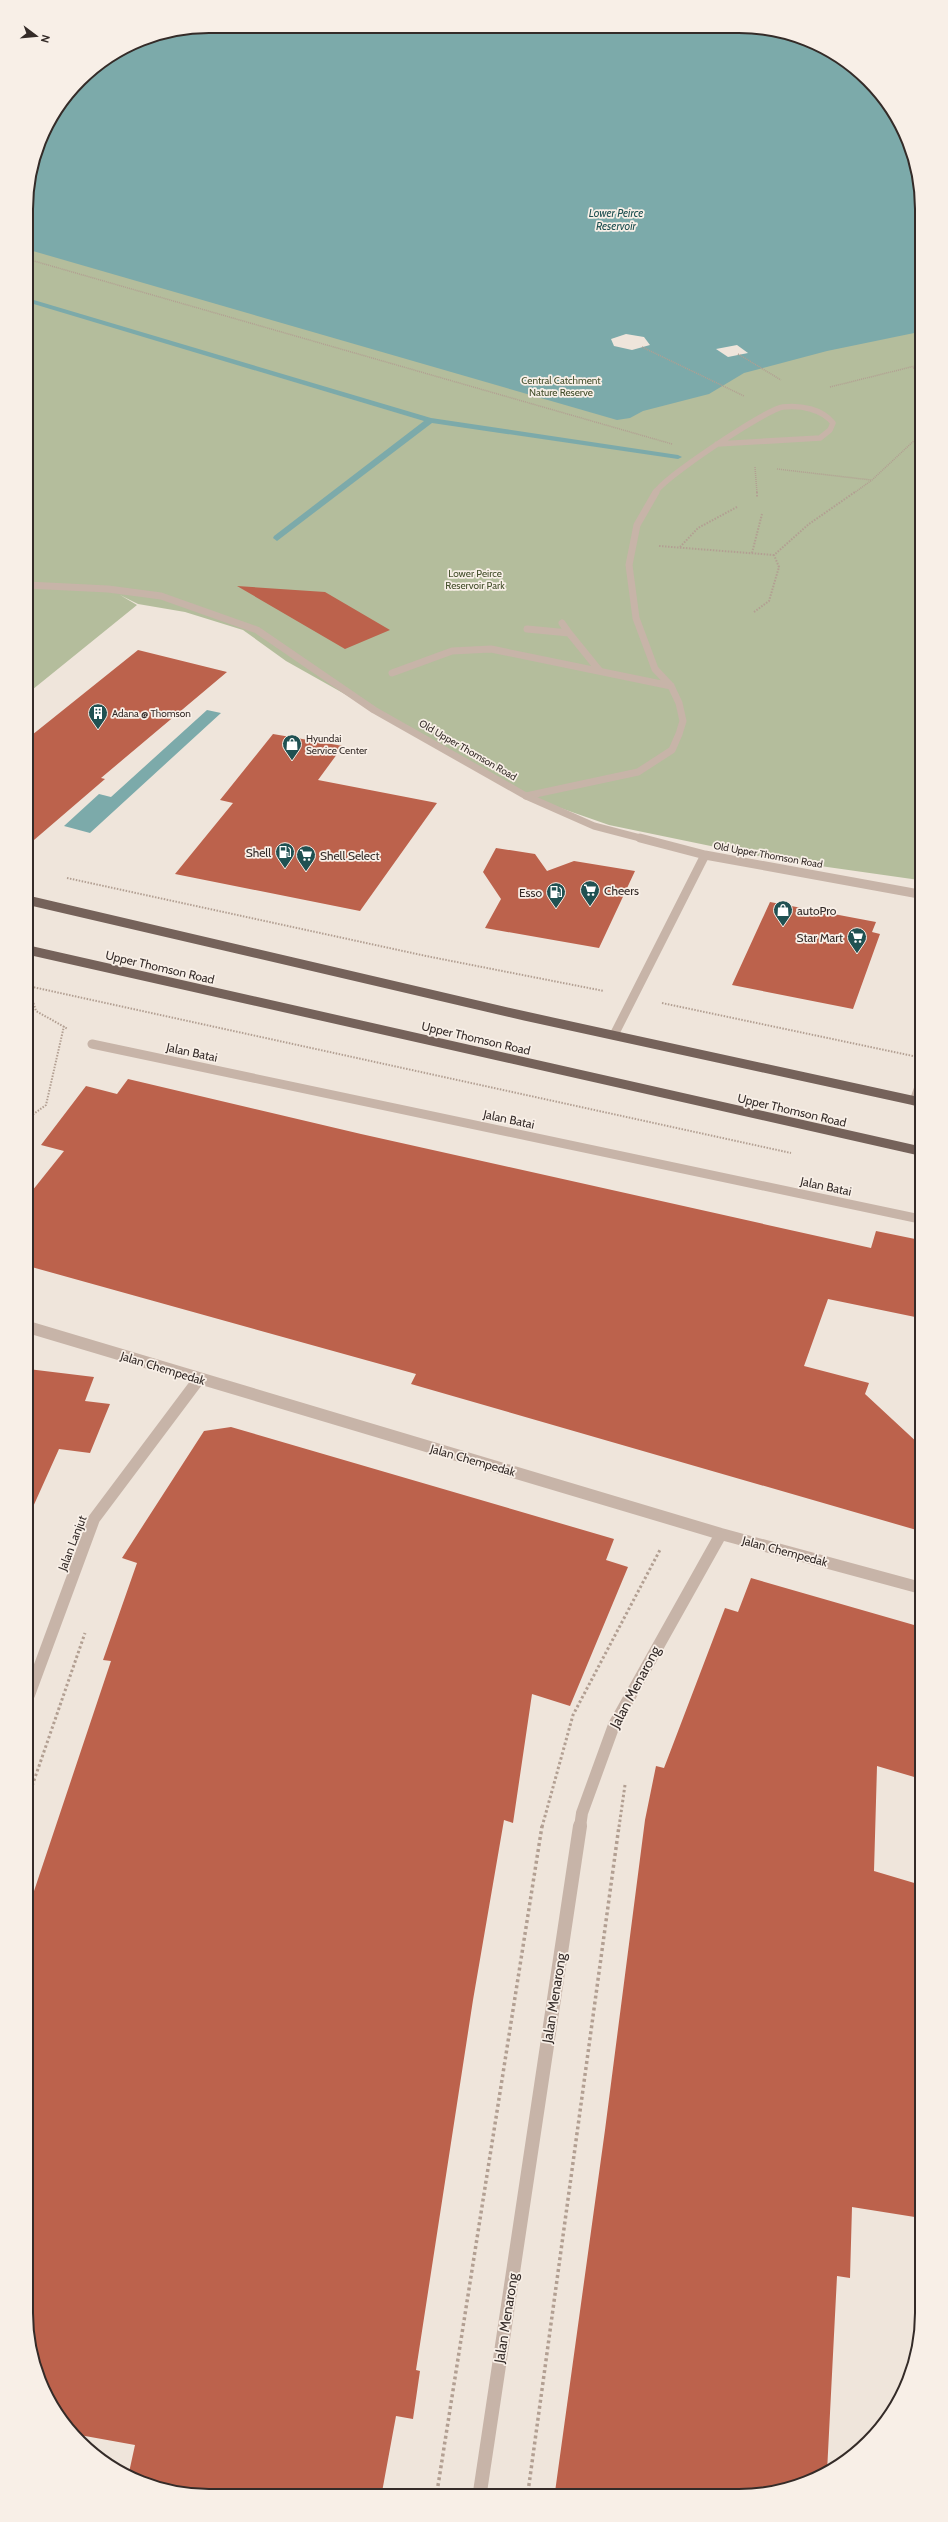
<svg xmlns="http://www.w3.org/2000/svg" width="948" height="2522" font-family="Cabin,sans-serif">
  <rect width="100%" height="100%" fill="#efe5db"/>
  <path fill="#b4bd9c" d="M209,26L775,30L830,50L868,80L898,118L918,173L919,880L778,860L609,825L526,796L286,661L243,630L185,612L138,604L120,595L137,605L27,694L26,197L45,128L88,72L139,40Z"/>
  <path fill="#7caaaa" d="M209,26L775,30L830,50L868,80L898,118L918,173L919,332L827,351L744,373L709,394L643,411L630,418L617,420L26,249V197L45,128L88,72L139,40Z
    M207,710L221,713L90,833L64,826L99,794L111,797Z"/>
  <path fill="#efe5db" d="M626,334L644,337L650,345L632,350L614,346L611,339Z
    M737,345L748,353L728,357L716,349Z"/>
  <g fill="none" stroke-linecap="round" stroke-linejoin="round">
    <path fill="#7caaaa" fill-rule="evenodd" d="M27,298L431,418L678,455L682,457L678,459L432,423L277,541L273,538L274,536L424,421L27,302Z"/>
  </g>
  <path fill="#bc624c" d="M237,586L325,592L390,630L345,649Z
    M138,650L227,672L101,778L105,779L27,846V739Z
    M273,734L343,746L318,780L437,803L360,911L175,874L233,803L220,800Z
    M496,848L535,854L547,871L574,861L635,871L599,948L485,928L501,899L483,872Z
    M770,902L876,922L872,932L880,934L853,1009L732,985Z
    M128,1079L361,1134L871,1248L876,1231L920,1240V1318L828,1299L804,1366L869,1383L865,1394L920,1445V1531L411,1384L416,1374L28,1266V1196L64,1151L41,1145L86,1086L117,1094Z
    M28,1369L94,1377L85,1401L110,1404L90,1453L59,1449L28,1518Z
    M231,1427L614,1539L606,1560L628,1567L570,1706L532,1694L513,1823L504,1820L473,2000L416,2370L420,2371L413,2419L396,2416L382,2492L174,2493L128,2477L135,2445L74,2434L50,2404L30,2349L29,1906L111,1661L103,1660L137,1563L122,1558L204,1431Z
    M751,1578L921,1627V1779L877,1766L874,1871L921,1885V2218L852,2207L850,2278L837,2276L827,2472L775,2492H555L605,2130L645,1820L656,1766L664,1768L725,1608L738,1612Z"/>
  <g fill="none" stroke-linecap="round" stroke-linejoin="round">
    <path stroke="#b29f92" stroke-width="1.5" stroke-dasharray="1 1" stroke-linecap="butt" d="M27,259L672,444
      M642,347L744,396
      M738,354L781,380
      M913,368H919
      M830,387L919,365
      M755,467L757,493
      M777,469L871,480
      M854,493L872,480L919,436"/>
    <path stroke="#b29f92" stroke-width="2" stroke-dasharray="1.5 1.5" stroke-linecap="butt" d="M757,492V497
      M659,546L774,555
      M680,547L698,528L737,507
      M752,553L762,514
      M754,612L769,601L779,567L774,555L809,524L855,492
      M67,878L426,956L604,991
      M28,986L36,1011L68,1029
      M28,986L791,1153
      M662,1003L913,1056
      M28,1118L46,1105L64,1026"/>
    <path stroke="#b29f92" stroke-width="3" stroke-dasharray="2.5 2.5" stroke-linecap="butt" d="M29,1795L85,1633
      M542,1827L573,1715L661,1548
      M619,1827L625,1785"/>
    <path stroke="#b29f92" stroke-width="3.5" stroke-dasharray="3 3" stroke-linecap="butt" d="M437,2492L542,1826
      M528,2492L619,1826"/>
    <path stroke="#c7b4a8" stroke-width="5.5" d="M655,493C664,477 767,409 783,407C801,405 822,409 833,423L830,430L820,438L717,444"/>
    <path stroke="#c7b4a8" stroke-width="7" d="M562,623L569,633
      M527,629L569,633L599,670
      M392,673L452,651L491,649L671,686
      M526,796L638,772L672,750L679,734L683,721L679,703L671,686L655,669L636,618L629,565L637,525L656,492"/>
    <path stroke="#c7b4a8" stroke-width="9" d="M914,1101L920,1084"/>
    <path stroke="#c7b4a8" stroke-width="7" d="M27,585L108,589L161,596L257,630L374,710L526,796L594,826L644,839"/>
    <path stroke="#c7b4a8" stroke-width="9" d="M640,838L705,855L919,894
      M614,1035L705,855
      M92,1044L920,1219"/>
    <path stroke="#c7b4a8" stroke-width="12" d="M28,1327L721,1534L921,1588
      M29,1695L94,1519L199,1379
      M580,1827L582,1813L614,1725L721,1534"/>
    <path stroke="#c7b4a8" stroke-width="14" d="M480,2492L580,1826"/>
    <path stroke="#75625a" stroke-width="9" d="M27,900L525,1016L920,1102
      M28,950L920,1151"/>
  </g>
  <defs>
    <symbol id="building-pin" viewBox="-11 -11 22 30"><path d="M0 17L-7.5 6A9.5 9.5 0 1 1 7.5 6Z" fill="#205152" stroke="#f8efe7"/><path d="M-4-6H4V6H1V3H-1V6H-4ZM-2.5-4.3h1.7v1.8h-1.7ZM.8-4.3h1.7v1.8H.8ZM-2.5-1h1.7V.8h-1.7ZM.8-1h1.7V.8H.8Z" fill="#fff"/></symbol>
    <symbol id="shop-pin" viewBox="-11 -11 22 30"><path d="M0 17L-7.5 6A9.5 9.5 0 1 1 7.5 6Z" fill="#205152" stroke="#f8efe7"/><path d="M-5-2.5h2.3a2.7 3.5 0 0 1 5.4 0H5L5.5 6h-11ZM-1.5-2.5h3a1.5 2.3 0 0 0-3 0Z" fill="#fff"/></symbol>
    <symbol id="fuel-pin" viewBox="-11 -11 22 30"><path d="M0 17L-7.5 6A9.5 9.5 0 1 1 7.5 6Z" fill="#205152" stroke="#f8efe7"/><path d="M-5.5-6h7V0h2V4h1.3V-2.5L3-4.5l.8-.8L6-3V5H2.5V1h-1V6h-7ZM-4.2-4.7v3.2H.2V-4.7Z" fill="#fff"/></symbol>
    <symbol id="supermarket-pin" viewBox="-11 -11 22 30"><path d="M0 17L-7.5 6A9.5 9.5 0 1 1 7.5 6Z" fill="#205152" stroke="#f8efe7"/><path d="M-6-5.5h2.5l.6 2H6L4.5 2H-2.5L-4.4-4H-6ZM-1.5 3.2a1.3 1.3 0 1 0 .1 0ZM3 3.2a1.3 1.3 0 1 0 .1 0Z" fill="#fff"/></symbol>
  </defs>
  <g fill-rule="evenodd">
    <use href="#building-pin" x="87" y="702" width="22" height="30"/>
    <use href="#shop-pin" x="281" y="733" width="22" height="30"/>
    <use href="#fuel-pin" x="274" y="841" width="22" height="30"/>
    <use href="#supermarket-pin" x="295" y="844" width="22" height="30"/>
    <use href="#supermarket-pin" x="579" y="879" width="22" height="30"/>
    <use href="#fuel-pin" x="545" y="881" width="22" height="30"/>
    <use href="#shop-pin" x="772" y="899" width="22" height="30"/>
    <use href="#supermarket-pin" x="846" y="926" width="22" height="30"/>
  </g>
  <g text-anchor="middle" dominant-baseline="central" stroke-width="3.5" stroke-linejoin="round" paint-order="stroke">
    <g font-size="10" fill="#45502d" stroke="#f8efe7">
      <text x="561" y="380">Central Catchment<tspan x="561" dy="12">Nature Reserve</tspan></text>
      <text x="475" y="573">Lower Peirce<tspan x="475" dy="12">Reservoir Park</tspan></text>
    </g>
    <g font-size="10" fill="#342b28" stroke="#f8efe7" text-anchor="start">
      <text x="112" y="713">Adana @ Thomson</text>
      <text x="306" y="738">Hyundai<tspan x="306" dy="12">Service Center</tspan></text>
    </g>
    <g font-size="10" fill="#342b28" stroke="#f8efe7">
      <text transform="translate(468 750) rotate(30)">Old Upper Thomson Road</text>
      <text transform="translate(768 855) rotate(10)">Old Upper Thomson Road</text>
    </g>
    <g font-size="11" font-style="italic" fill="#205152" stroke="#f8efe7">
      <text x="616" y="213">Lower Peirce<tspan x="616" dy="13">Reservoir</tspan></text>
    </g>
    <g font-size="12" fill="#342b28" stroke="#f8efe7" text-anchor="end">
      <text x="271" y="852">Shell</text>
      <text x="320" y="855" text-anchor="start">Shell Select</text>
      <text x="604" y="890" text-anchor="start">Cheers</text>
      <text x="542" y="892">Esso</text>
      <text x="797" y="910" text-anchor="start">autoPro</text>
      <text x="843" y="937">Star Mart</text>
    </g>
    <g font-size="12" fill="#342b28" stroke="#f8efe7">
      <text transform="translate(160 967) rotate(13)">Upper Thomson Road</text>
      <text transform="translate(476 1038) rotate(13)">Upper Thomson Road</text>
      <text transform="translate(192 1052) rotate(12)">Jalan Batai</text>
      <text transform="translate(792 1110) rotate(13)">Upper Thomson Road</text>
      <text transform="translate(509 1119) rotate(12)">Jalan Batai</text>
      <text transform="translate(826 1186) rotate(12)">Jalan Batai</text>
      <text transform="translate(163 1368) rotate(17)">Jalan Chempedak</text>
      <text transform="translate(473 1460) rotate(16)">Jalan Chempedak</text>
      <text transform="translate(72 1543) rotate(-69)">Jalan Lanjut</text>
      <text transform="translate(785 1551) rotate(15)">Jalan Chempedak</text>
    </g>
    <g font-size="14" fill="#342b28" stroke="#f8efe7">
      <text transform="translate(635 1687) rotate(-62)">Jalan Menarong</text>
      <text transform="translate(554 1998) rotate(-81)">Jalan Menarong</text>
      <text transform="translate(506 2318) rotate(-81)">Jalan Menarong</text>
    </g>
  </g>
  <path d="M0 0H948V2522H0ZM209 33H739A176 176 0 0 1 915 209V2313A176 176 0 0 1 739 2489H209A176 176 0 0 1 33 2313V209A176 176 0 0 1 209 33Z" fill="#f8efe7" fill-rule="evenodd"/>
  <path fill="none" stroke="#342b28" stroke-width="2" d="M209 33H739A176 176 0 0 1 915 209V2313A176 176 0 0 1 739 2489H209A176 176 0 0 1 33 2313V209A176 176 0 0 1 209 33Z"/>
  <g transform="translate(36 36) rotate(106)" stroke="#f8efe7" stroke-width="3" paint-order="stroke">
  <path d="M0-3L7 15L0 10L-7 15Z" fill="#342b28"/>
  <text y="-6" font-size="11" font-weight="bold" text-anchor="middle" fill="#342b28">N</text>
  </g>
</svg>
